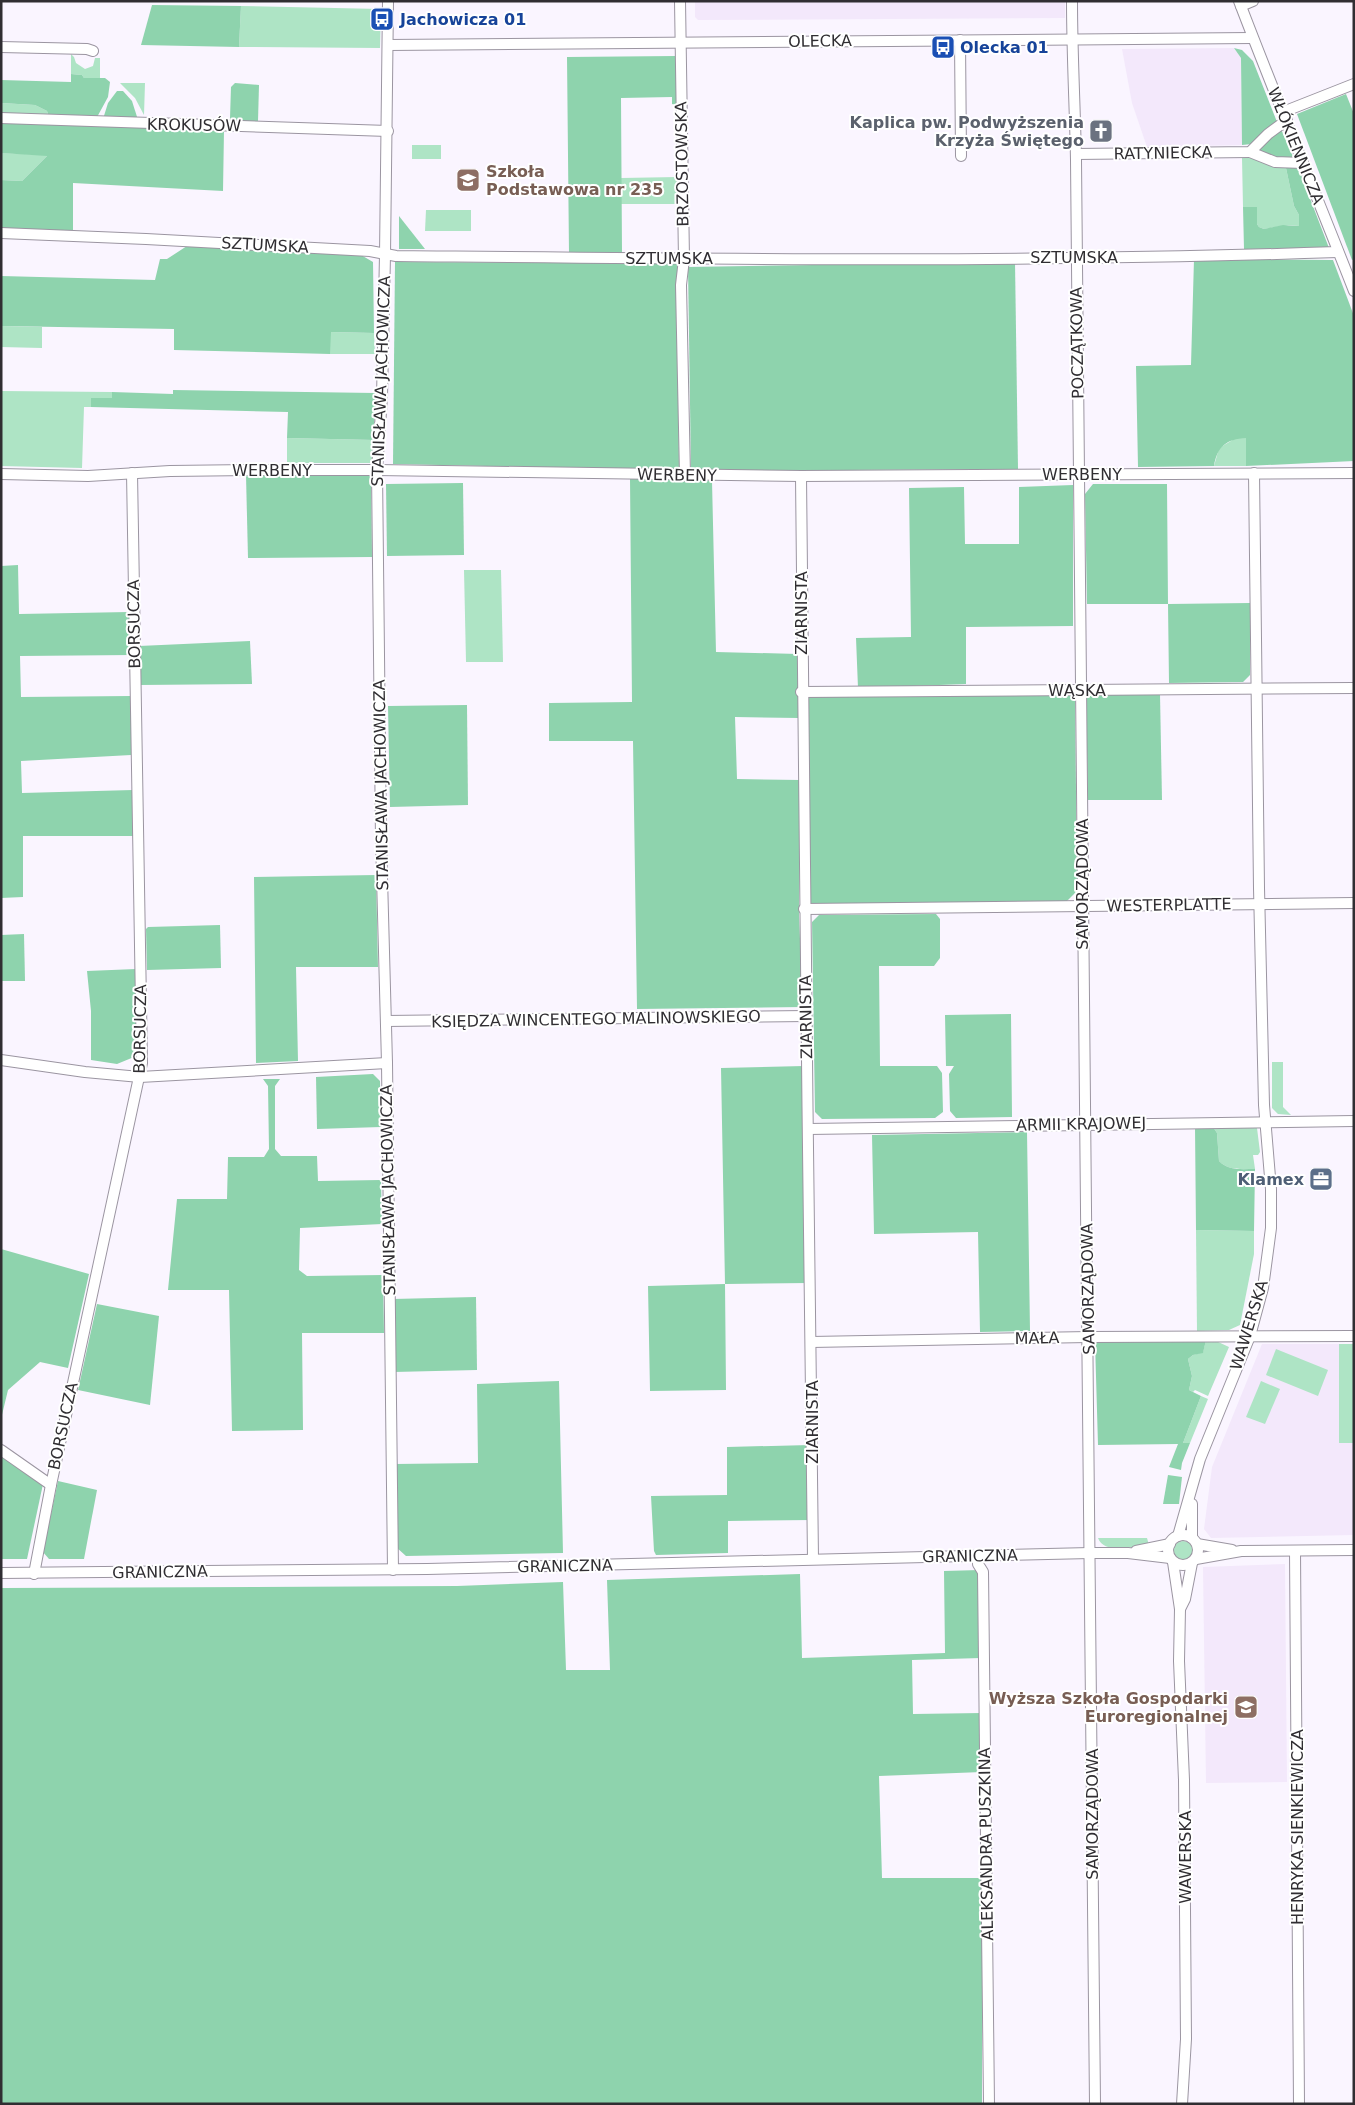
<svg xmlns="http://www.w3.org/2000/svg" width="1355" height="2105" font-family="'DejaVu Sans',sans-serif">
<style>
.built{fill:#f3e8fb}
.green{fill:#aee4c5}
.forest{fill:#8ed3ad}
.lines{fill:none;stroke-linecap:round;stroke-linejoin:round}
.minor-casing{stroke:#9b95a1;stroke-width:12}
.minor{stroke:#fff;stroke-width:10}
.labels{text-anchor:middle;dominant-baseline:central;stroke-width:4;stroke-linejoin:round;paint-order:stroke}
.transit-label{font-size:16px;font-weight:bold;fill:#164399;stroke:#fff;text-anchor:start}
.street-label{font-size:16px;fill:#302e32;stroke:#fff}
.worship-label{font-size:16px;font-weight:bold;fill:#5b616d;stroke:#fff;text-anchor:end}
.education-label{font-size:16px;font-weight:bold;fill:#785e54;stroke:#fff;text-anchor:start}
.service-label{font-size:16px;font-weight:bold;fill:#4e5e75;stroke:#fff;text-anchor:end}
</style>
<rect width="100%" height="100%" fill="#faf5ff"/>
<!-- built -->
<g class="built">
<path d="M 695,1 L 1065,1 L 1065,18 L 698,20 L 695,17 Z"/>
<path d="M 1234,48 L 1241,58 L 1242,145 L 1147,147 L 1132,103 L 1122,49 Z"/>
<path d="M 1262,1344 L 1354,1344 L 1354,1535 L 1211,1538 L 1204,1529 L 1212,1467 Z"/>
<path d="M 1285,1564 L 1287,1782 L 1206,1783 L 1203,1567 Z"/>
</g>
<!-- green -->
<g class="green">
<path d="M 241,6 L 381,9 L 380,48 L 239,47 Z"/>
<path d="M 71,54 L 74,57 L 76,63 L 85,69 L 93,66 L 95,58 L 100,58 L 100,78 L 84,78 L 82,75 L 71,74 Z"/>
<path d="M 120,83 L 145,83 L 144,115 L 135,98 Z"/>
<path d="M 1,103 L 35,105 L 47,111 L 49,117 L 1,115 Z"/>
<rect x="412" y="145" width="29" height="14"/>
<path d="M 1,153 L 48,155 L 22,181 L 1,180 Z"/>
<path d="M 1242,158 L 1255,158 L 1286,168 L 1294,206 L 1299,215 L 1299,226 L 1288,225 L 1264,229 L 1259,227 L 1257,224 L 1257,207 L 1243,207 Z"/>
<path d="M 678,177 L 679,204 L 621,204 L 621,178 Z"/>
<path d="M 426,210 L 471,210 L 471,231 L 425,231 Z"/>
<path d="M 1,326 L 42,327 L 42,348 L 1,347 Z"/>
<path d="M 330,332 L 374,333 L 375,354 L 330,354 Z"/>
<path d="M 1,391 L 112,392 L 113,398 L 91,398 L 91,407 L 84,407 L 82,468 L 1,466 Z"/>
<path d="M 287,438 L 374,440 L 373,463 L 287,463 Z"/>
<path d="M 1236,438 L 1246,438 L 1246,466 L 1214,466 L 1219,448 Z"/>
<path d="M 464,570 L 501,570 L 503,662 L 466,662 Z"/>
<path d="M 1272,1062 L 1283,1062 L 1283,1107 L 1291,1115 L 1278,1114 L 1272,1108 Z"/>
<path d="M 1253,1126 L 1257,1128 L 1260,1152 L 1258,1155 L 1253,1155 L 1255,1169 C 1241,1169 1229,1171 1219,1161 L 1217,1133 L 1213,1127 Z"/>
<path d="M 1196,1230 L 1254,1231 L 1254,1254 L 1240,1325 L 1229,1330 L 1197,1331 Z"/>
<path d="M 1206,1340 L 1216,1341 L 1229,1347 L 1208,1396 L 1195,1390 L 1193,1392 L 1189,1390 L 1192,1376 L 1188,1359 L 1193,1355 L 1203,1352 Z"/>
<rect x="1339" y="1344" width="15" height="99"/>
<path d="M 1276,1349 L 1328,1370 L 1318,1396 L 1266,1375 Z"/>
<path d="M 1261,1381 L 1280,1389 L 1265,1424 L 1246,1417 Z"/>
<path d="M 1201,1396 L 1208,1399 L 1190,1443 L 1183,1443 Z"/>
<path d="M 1098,1538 L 1147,1538 L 1149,1545 C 1135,1546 1104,1555 1098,1538 Z"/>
<circle cx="1183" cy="1551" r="10"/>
</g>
<!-- forest -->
<g class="forest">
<path d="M 152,5 L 241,6 L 239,47 L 141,45 Z"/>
<path d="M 1234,48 L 1242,50 L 1253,61 L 1277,122 L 1252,144 L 1242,145 L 1241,58 Z"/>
<path d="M 676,56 L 676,105 L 672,104 L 672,97 L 621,98 L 622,253 L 569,254 L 567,57 Z"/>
<path d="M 71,74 L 82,75 L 84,78 L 105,78 L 110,82 L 108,97 L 96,119 L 49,117 L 47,111 L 35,105 L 1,103 L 1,80 L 71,82 Z"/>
<path d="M 235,83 L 259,85 L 258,121 L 234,123 L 230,118 L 231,87 Z"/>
<path d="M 117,91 L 123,91 L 132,101 L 138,120 L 103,119 L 108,103 Z"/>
<path d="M 1346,94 L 1354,114 L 1354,259 L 1352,260 L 1297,114 Z"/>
<path d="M 1,123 L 224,130 L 223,191 L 73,183 L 73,231 L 1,229 L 1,180 L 22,181 L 47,156 L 1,153 Z"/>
<path d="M 1281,129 L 1295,161 L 1275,159 L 1257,152 L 1259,147 Z"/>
<path d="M 1298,167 L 1329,248 L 1244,249 L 1243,207 L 1257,207 L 1257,224 L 1259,227 L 1264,229 L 1283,225 L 1299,226 L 1299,215 L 1294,206 L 1286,168 Z"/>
<path d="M 399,216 L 425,249 L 399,249 Z"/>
<path d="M 187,246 L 361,255 L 373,262 L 374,333 L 331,332 L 330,354 L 174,350 L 174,329 L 1,326 L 1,276 L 155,280 L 160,259 L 167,259 Z"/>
<path d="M 1194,259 L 1333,260 L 1354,316 L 1354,461 L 1246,466 L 1246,438 C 1226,439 1217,447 1214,466 L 1138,467 L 1136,366 L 1191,365 Z"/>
<path d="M 395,262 L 677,263 L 679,470 L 393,464 Z"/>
<path d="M 1015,262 L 1018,469 L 691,471 L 688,267 Z"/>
<path d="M 173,390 L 375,393 L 374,440 L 287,438 L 288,412 L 91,407 L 91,398 L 112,398 L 112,392 L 173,394 Z"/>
<path d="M 371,473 L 372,557 L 248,558 L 246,475 Z"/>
<path d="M 630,478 L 712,481 L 716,652 L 798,654 L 799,718 L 735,717 L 737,779 L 800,780 L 799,916 L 803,1007 L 637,1009 L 633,741 L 549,741 L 549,703 L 632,702 Z"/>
<path d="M 463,483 L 464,555 L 387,556 L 386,484 Z"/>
<path d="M 1093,484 L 1167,484 L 1168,604 L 1250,603 L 1250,675 L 1243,682 L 1169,683 L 1168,604 L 1087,604 L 1085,494 Z"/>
<path d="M 1073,485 L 1073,626 L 966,627 L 966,684 L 858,688 L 856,638 L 911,637 L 909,488 L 964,487 L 965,544 L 1019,544 L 1019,487 Z"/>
<path d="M 18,565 L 19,614 L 129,612 L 132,655 L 20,656 L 21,697 L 131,696 L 131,755 L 21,761 L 22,793 L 133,790 L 134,836 L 23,836 L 23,897 L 1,898 L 1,566 Z"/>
<path d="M 250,641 L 252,684 L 139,685 L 139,646 Z"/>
<path d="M 1160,694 L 1162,800 L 1088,800 L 1086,695 Z"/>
<path d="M 1075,695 L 1077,891 L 1066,902 L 807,904 L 805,697 Z"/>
<path d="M 467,705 L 468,805 L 390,807 L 388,706 Z"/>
<path d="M 376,875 L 378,967 L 296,967 L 298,1061 L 256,1063 L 254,877 Z"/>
<path d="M 936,914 L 940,919 L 940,958 L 934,966 L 879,966 L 880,1066 L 937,1066 L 942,1073 L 943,1112 L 935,1118 L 822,1119 L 815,1112 L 812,922 L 819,915 Z"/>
<path d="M 220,925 L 221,968 L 147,970 L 146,929 L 148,927 Z"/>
<path d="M 24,934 L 25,981 L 1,981 L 1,935 Z"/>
<path d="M 136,969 L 138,1043 L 134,1057 L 117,1064 L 91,1060 L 91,1011 L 87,971 Z"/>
<path d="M 1011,1014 L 1012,1117 L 956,1118 L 950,1111 L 949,1074 L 954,1066 L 946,1066 L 945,1015 Z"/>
<path d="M 804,1066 L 808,1283 L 725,1284 L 726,1390 L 650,1391 L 648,1286 L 725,1284 L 721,1068 Z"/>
<path d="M 373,1074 L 380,1081 L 381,1127 L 317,1129 L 316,1077 Z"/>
<path d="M 263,1079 L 280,1079 L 275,1086 L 275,1149 L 281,1156 L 317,1156 L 318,1181 L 381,1180 L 382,1224 L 300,1228 L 299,1270 L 307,1276 L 383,1275 L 384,1333 L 302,1333 L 303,1430 L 232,1431 L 229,1290 L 168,1290 L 177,1199 L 227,1199 L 228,1157 L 264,1157 L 269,1149 L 268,1086 Z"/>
<path d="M 1195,1127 L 1213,1127 L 1217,1133 L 1219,1161 C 1229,1171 1241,1169 1255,1169 L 1254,1231 L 1196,1230 Z"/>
<path d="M 1027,1132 L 1030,1331 L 980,1332 L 978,1232 L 874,1234 L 872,1135 Z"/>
<path d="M 1,1249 L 89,1274 L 68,1368 L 40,1362 L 8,1390 L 1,1419 Z"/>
<path d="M 476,1297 L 477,1370 L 394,1372 L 393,1299 Z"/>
<path d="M 97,1304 L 159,1316 L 150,1405 L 78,1390 Z"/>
<path d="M 1206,1340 L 1203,1353 L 1193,1355 L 1188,1359 L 1192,1376 L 1189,1390 L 1201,1396 L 1183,1443 L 1190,1443 L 1182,1463 L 1181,1470 L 1169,1467 L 1178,1444 L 1098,1445 L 1095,1342 Z"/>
<path d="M 559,1381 L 563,1553 L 406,1556 L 396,1547 L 395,1464 L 478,1463 L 477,1384 Z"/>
<path d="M 810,1445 L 812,1520 L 728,1521 L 728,1553 L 656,1555 L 654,1551 L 651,1496 L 727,1495 L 727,1447 Z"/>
<path d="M 1,1455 L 43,1484 L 27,1559 L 1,1559 Z"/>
<path d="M 1168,1475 L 1182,1477 L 1179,1504 L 1163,1504 Z"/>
<path d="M 58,1481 L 97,1490 L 84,1559 L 49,1559 L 43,1552 Z"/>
<path d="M 980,1570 L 981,1658 L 912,1660 L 913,1714 L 982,1713 L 982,1772 L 879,1776 L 882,1878 L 982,1878 L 982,2104 L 1,2104 L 1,1588 L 457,1586 L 563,1582 L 566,1670 L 610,1670 L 607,1580 L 800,1574 L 802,1658 L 945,1653 L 944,1571 Z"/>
</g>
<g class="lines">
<!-- minor casing -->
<g class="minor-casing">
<g id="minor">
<path d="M 388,1 L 385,255 L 382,397 L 377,470 L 381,840 L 387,1063 L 393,1570"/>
<path d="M 680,1 L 684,259 L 681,285 L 685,476"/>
<path d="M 1072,1 C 1072,54 1075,107 1076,160 C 1080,808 1090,1456 1095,2104"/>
<path d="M 1239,1 C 1276,98 1316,194 1354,291"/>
<path d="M 1241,6 L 1253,1"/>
<path d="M 960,40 L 961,156"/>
<path d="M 388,45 L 1252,38"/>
<path d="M 1,47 L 87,49 L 93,51"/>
<path d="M 1283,112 L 1354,84"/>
<path d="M 1,118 L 388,131"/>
<path d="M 1250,152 L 1275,162 L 1303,163"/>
<path d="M 1076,154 L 1250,152 L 1268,134 L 1287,120"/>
<path d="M 1,233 L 146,239 L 370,251 L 396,256 C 710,259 1024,263 1338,252"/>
<path d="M 1,474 L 88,476 L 170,471 L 250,470 L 377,470 L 801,476 L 1354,473"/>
<path d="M 801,476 C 802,837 810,1198 813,1559"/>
<path d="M 801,692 L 1354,688"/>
<path d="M 804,909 L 1354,903"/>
<path d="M 386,1021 L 806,1016"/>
<path d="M 1,1060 L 85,1072 L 140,1077 L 387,1063"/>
<path d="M 808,1129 L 1354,1121"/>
<path d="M 811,1342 L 1089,1337 L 1354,1336"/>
<path d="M 1,1450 L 51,1485"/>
<path d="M 1192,1504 L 1192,1538"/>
<circle cx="1183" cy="1550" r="15"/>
<path d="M 1178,1536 L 1200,1459 L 1250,1336 L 1263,1288 L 1271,1228 L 1271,1189 L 1264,1105 L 1259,888 L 1254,473"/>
<path d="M 1197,1544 L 1232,1550"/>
<path d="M 1136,1551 L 1170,1544"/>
<path d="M 1295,1551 L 1299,2104"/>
<path d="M 978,1556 L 978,1564 L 983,1572 L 989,2104"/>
<path d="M 1196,1559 L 1241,1551 L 1354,1550"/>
<path d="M 1173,1562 L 1180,1609 L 1179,1661 L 1184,1780 L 1186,2039 L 1182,2104"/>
<path d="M 1,1573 L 427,1569 L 1090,1553 L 1128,1553 L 1170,1558"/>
<path d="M 34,1574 L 51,1485 L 142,1063 L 132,473"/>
<path d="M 1180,1609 L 1185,1599 L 1192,1563"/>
</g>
</g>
<!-- minor -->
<use href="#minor" class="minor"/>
</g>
<!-- icons -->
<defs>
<g id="bus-square" transform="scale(1.25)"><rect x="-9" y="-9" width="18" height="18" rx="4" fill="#1a4fb4" stroke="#fff"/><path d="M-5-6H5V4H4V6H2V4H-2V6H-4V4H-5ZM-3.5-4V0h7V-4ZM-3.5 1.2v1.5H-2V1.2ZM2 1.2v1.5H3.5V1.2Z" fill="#fff"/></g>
<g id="church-square" transform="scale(1.25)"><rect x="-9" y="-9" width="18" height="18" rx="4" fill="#6b7280" stroke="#fff"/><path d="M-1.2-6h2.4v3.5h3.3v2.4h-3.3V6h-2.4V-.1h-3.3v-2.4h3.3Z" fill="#fff"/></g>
<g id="school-square" transform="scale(1.25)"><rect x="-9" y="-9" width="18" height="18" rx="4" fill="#8d6e63" stroke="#fff"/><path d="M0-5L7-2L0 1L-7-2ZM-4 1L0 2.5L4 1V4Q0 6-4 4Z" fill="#fff"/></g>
<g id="office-square" transform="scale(1.25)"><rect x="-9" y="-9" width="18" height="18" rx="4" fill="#5c6f8a" stroke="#fff"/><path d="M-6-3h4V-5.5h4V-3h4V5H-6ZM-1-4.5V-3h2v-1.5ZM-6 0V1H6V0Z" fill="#fff"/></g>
<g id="university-square" transform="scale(1.25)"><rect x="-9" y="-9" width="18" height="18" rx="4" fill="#8d6e63" stroke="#fff"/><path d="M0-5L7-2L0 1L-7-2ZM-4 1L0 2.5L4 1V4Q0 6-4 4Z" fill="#fff"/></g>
</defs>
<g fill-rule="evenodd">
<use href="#bus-square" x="382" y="19"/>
<use href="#bus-square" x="943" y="47"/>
<use href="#church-square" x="1101" y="131"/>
<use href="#school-square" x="468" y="180"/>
<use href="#office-square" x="1321" y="1179"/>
<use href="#university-square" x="1246" y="1707"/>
</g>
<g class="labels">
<!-- transit labels -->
<g class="transit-label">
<text x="400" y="19">Jachowicza 01</text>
<text x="960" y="47">Olecka 01</text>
</g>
<!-- street labels -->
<g class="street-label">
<text transform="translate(820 41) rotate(-1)">OLECKA</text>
<text transform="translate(194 125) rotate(1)">KROKUSÓW</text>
<text transform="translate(1296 146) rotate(68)">WŁÓKIENNICZA</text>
<text transform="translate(1163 153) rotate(-1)">RATYNIECKA</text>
<text transform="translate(682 164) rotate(-91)">BRZOSTOWSKA</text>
<text transform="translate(265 245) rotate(3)">SZTUMSKA</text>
<text x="1074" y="257">SZTUMSKA</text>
<text x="669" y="258">SZTUMSKA</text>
<text transform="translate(1077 343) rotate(-91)">POCZĄTKOWA</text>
<text transform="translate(381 381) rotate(-88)">STANISŁAWA JACHOWICZA</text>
<text x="272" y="470">WERBENY</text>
<text x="1082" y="474">WERBENY</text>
<text transform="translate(677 475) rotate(1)">WERBENY</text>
<text transform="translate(801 613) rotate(-90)">ZIARNISTA</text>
<text transform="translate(134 624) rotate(-91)">BORSUCZA</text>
<text x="1077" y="690">WĄSKA</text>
<text transform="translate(381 785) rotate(-91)">STANISŁAWA JACHOWICZA</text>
<text transform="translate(1082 884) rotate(-90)">SAMORZĄDOWA</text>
<text transform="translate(1169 905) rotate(-1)">WESTERPLATTE</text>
<text transform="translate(806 1017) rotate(-91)">ZIARNISTA</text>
<text transform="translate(596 1019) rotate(-1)">KSIĘDZA WINCENTEGO MALINOWSKIEGO</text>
<text transform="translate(140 1029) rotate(-89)">BORSUCZA</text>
<text transform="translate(1081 1124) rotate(-1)">ARMII KRAJOWEJ</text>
<text transform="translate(388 1190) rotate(-91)">STANISŁAWA JACHOWICZA</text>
<text transform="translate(1088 1289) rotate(-91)">SAMORZĄDOWA</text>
<text transform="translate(1249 1325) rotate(-73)">WAWERSKA</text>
<text transform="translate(1037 1338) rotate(-1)">MAŁA</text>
<text transform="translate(812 1422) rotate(-90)">ZIARNISTA</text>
<text transform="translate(63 1426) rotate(-78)">BORSUCZA</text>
<text transform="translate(970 1556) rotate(-1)">GRANICZNA</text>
<text transform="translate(565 1566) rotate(-1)">GRANICZNA</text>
<text transform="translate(160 1572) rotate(-1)">GRANICZNA</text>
<text transform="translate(1092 1814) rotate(-90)">SAMORZĄDOWA</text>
<text transform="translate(1297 1827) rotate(-90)">HENRYKA SIENKIEWICZA</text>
<text transform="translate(986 1844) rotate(-91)">ALEKSANDRA PUSZKINA</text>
<text transform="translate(1185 1857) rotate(-90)">WAWERSKA</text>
</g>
<!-- worship labels -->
<g class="worship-label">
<text x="1084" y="122">Kaplica pw. Podwyższenia<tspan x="1084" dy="18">Krzyża Świętego</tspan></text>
</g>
<!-- education labels -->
<g class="education-label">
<text x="486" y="171">Szkoła<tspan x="486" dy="18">Podstawowa nr 235</tspan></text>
<text x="1228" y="1698" text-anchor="end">Wyższa Szkoła Gospodarki<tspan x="1228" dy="18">Euroregionalnej</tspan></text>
</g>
<!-- service labels -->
<g class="service-label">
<text x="1304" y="1179">Klamex</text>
</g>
</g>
<!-- border -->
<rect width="1355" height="2105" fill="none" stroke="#302e32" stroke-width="5"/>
</svg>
